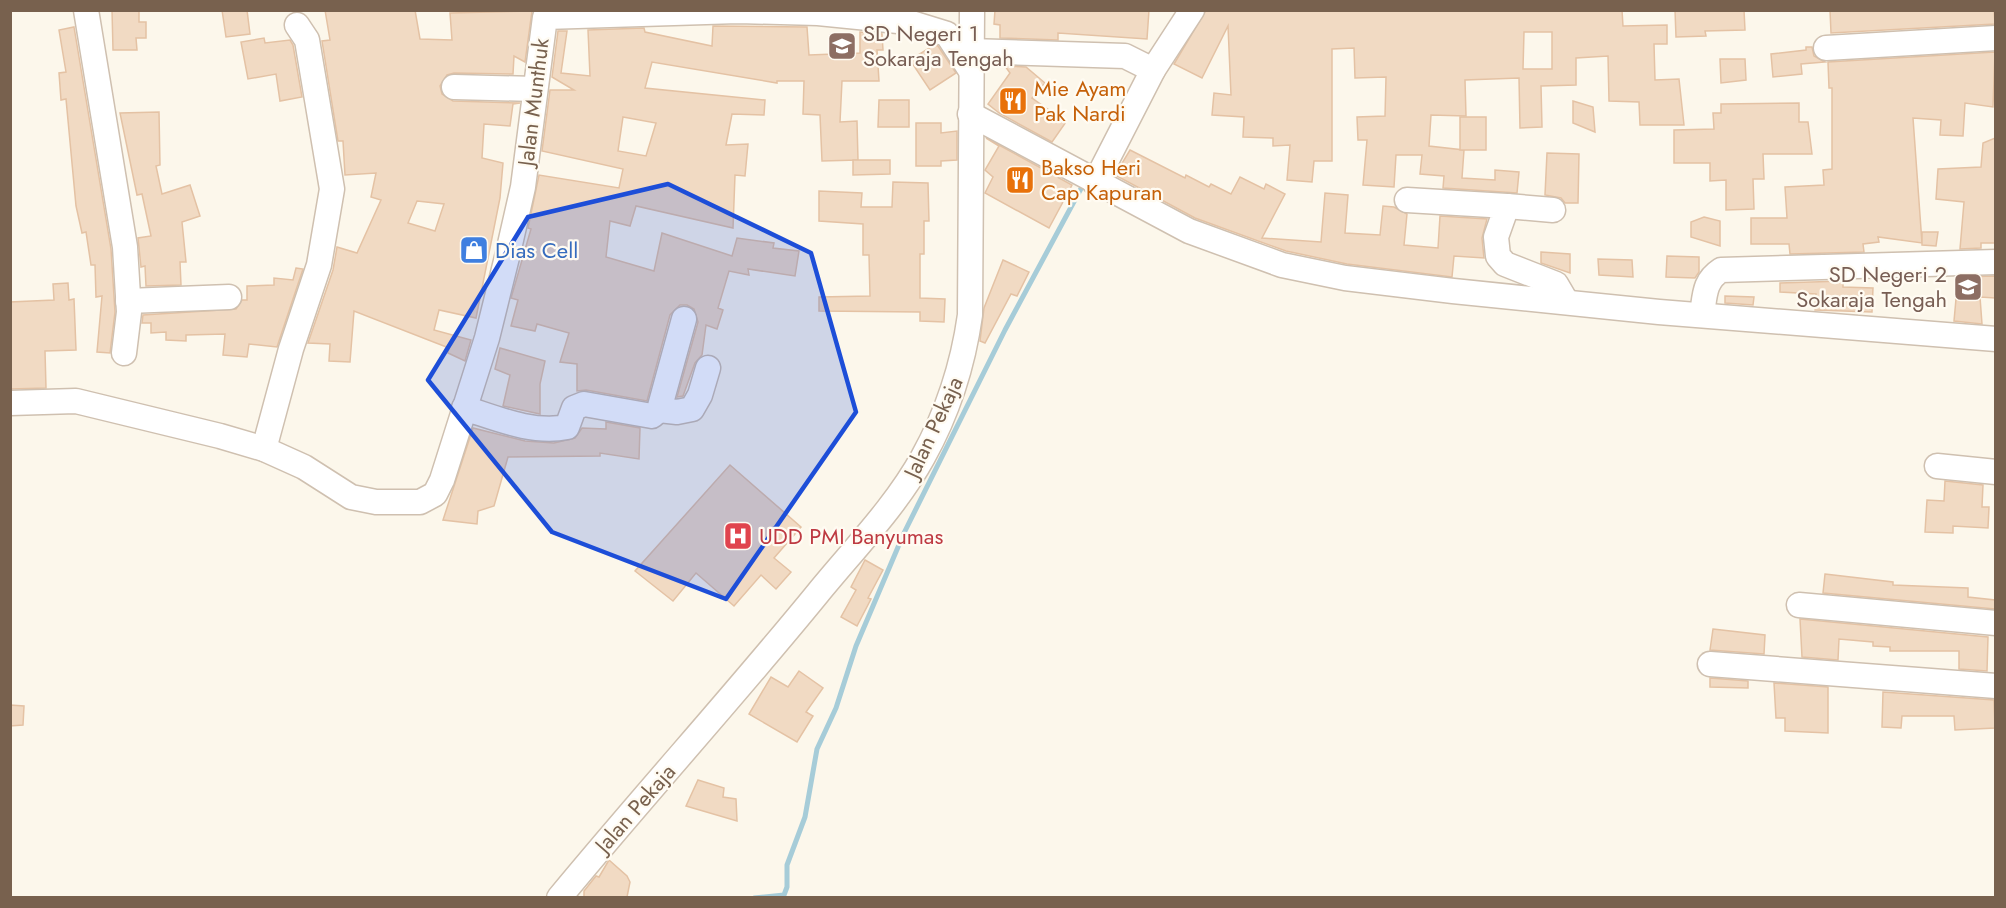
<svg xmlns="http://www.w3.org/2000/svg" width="2006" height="908" font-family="Jost,sans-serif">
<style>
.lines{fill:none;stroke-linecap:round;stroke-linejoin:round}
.stream{stroke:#a6ccd8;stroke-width:5}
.building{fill:#f1dac3;stroke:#e4c2a4;stroke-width:1.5;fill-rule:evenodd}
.minor-casing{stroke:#cfc0b0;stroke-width:27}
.minor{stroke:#fff;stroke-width:24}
.marked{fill:#1d4ed8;fill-opacity:0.2;stroke:#1d4ed8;stroke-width:4.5;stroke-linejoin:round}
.labels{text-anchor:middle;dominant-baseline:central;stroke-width:4.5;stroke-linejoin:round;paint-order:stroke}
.education-label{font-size:22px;fill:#785e54;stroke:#fffbf2;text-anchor:start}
.food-label{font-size:22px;fill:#c56008;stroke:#fffbf2;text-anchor:start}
.street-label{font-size:22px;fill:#78614e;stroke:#fffbf2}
.shop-label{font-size:22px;fill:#366cbe;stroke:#fffbf2;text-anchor:start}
.health-label{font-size:22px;fill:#be3a42;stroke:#fffbf2;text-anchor:start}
</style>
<rect width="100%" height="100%" fill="#fcf7eb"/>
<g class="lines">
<!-- stream -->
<path class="stream" d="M 754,898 L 784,895 L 787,887 L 787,865 L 805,817 L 817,749 L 836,708 L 856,646 L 904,533 L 1005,330 L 1084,183"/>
</g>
<!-- building -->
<g class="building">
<path d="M 112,10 L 139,10 L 139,22 L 146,22 L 146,38 L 136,38 L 137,50 L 113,50 Z"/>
<path d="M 222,10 L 247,10 L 250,34 L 226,37 Z"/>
<path d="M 325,10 L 415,10 L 420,39 L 452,40 L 450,13 L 532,11 L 525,62 L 514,56 L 513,74 L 454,73 L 447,75 L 440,86 L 442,94 L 453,101 L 520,103 L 513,104 L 510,126 L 484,124 L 482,158 L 503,163 L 500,198 L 476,318 L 439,310 L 434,330 L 471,340 L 465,361 L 448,353 L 449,348 L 354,311 L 350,362 L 329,361 L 330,344 L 308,343 L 333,270 L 337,247 L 357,253 L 381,200 L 371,197 L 376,173 L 345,175 L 343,141 L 338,141 L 322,41 L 330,40 ZM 417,201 L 444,204 L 435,231 L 408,223 Z"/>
<path d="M 995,10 L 1149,10 L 1147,39 L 1058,33 L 1058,40 L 1000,38 L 1000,25 L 994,24 Z"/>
<path d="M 1206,10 L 1622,10 L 1623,26 L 1667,25 L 1667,44 L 1654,44 L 1655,80 L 1679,79 L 1684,125 L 1640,125 L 1639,102 L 1609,101 L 1608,56 L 1576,58 L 1576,85 L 1541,86 L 1542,127 L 1520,128 L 1519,78 L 1465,80 L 1466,116 L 1431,115 L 1429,146 L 1464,150 L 1462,178 L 1495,180 L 1495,170 L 1519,172 L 1517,193 L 1443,188 L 1444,176 L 1420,174 L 1422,155 L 1396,155 L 1394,187 L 1363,185 L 1367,140 L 1358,140 L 1357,117 L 1385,116 L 1386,77 L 1355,78 L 1354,48 L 1332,49 L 1332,161 L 1314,161 L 1312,182 L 1287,180 L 1290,145 L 1273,146 L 1273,138 L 1243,137 L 1244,117 L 1212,115 L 1214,93 L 1231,95 L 1228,26 L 1202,78 L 1174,64 ZM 1524,32 L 1552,32 L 1552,69 L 1523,69 Z"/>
<path d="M 1675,10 L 1744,10 L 1745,30 L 1705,31 L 1706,36 L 1676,37 Z"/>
<path d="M 1830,10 L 1994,10 L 1995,24 L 1831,33 Z"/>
<path d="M 713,26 L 807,27 L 809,55 L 860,53 L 860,32 L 882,34 L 883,50 L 877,50 L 879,81 L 842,81 L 840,122 L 857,121 L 858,160 L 822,161 L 820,115 L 803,114 L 804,81 L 777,81 L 777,83 L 652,62 L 645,88 L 765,100 L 764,115 L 732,114 L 726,145 L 748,144 L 745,176 L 735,175 L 733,228 L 636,206 L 630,226 L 610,221 L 606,257 L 654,271 L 662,233 L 732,256 L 737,238 L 774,243 L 773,248 L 799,251 L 795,276 L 748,269 L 749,275 L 729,271 L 718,308 L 723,310 L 717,329 L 706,325 L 702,355 L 695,363 L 683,396 L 677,397 L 698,322 L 694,309 L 687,305 L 680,305 L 670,315 L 647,401 L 586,390 L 577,391 L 577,364 L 560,362 L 569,333 L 537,324 L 535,331 L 511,326 L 518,300 L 511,298 L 531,229 L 528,228 L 539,175 L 619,188 L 623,169 L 542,151 L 550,90 L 574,90 L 552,77 L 558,31 L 567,31 L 561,73 L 590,76 L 588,30 L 644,28 L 645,32 L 712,46 ZM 623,117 L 656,123 L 646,156 L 618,151 Z"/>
<path d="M 74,27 L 111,249 L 115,312 L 110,353 L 97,352 L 102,296 L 96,297 L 95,265 L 91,265 L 86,232 L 82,233 L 76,206 L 66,99 L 61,100 L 59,73 L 66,72 L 59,30 Z"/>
<path d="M 264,38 L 265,43 L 290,40 L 293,45 L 302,97 L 280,101 L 276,74 L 248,79 L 241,42 Z"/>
<path d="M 934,45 L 938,46 L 956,73 L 930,90 L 910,60 Z"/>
<path d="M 1806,47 L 1812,47 L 1814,56 L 1825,62 L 1801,64 L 1802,74 L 1773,77 L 1771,54 L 1806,50 Z"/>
<path d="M 1995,52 L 1993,107 L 1965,103 L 1963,136 L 1940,135 L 1941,120 L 1913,118 L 1922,243 L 1878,237 L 1879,242 L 1863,244 L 1864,252 L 1790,254 L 1789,244 L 1751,244 L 1751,218 L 1787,218 L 1785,187 L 1824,185 L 1823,170 L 1832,169 L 1832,88 L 1829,88 L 1828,62 Z"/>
<path d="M 1720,59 L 1745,59 L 1746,80 L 1721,83 Z"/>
<path d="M 1005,66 L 1026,67 L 1045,83 L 1032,98 L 1066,122 L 1052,142 L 999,113 L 988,104 L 1010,73 Z"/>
<path d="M 879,100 L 909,100 L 909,127 L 878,127 Z"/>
<path d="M 1573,101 L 1593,107 L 1595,132 L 1573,123 Z"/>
<path d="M 1799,103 L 1799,122 L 1808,122 L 1812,154 L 1763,154 L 1764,179 L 1753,179 L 1754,209 L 1726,210 L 1726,180 L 1710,181 L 1710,163 L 1674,163 L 1674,130 L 1714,129 L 1713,113 L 1721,113 L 1721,104 Z"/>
<path d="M 159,112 L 160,165 L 156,166 L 162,194 L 190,185 L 200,216 L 182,222 L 186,262 L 180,262 L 181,285 L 146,286 L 145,266 L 141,267 L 138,238 L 151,236 L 142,194 L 137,195 L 120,113 Z"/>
<rect x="1460" y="117" width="26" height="33"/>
<path d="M 916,123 L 941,123 L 941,133 L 957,131 L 957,160 L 941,161 L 941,166 L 916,166 Z"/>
<path d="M 986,138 L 1072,185 L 1049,228 L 985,193 L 993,177 L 985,170 L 999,146 Z"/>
<path d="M 1995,138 L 1995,243 L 1981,243 L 1981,248 L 1960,249 L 1964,202 L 1936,199 L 1938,169 L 1981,167 L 1983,143 Z"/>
<path d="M 1130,150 L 1185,178 L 1186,175 L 1209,187 L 1211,184 L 1231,194 L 1240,177 L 1264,189 L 1266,184 L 1285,194 L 1262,238 L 1321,242 L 1325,193 L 1348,195 L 1345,233 L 1380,235 L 1383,206 L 1394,207 L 1407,214 L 1404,245 L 1438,248 L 1440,216 L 1487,219 L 1482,238 L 1484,258 L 1454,256 L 1452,277 L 1347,264 L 1286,251 L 1195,218 L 1115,175 Z"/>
<path d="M 1547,153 L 1579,154 L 1578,203 L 1565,203 L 1561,198 L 1545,195 Z"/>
<path d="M 853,160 L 890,160 L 890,174 L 853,175 Z"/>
<path d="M 893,182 L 928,183 L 929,221 L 924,221 L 924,254 L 920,254 L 920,298 L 945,299 L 944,322 L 920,321 L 920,312 L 819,311 L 819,297 L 870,296 L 869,255 L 863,255 L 863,224 L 819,221 L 819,191 L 862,193 L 861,207 L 892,207 Z"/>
<path d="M 1704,217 L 1720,221 L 1720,246 L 1691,237 L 1691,222 Z"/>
<path d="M 1922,232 L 1938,232 L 1936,246 L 1922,245 Z"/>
<path d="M 1541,252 L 1570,254 L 1570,273 L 1541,263 Z"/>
<path d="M 1667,256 L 1699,257 L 1699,272 L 1695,278 L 1666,277 Z"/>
<path d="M 1598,259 L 1632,260 L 1633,277 L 1599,275 Z"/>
<path d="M 1003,260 L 1029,272 L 1017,296 L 1011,294 L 985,343 L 980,341 L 984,308 Z"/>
<path d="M 296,268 L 303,269 L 277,347 L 249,344 L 247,357 L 223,355 L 225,334 L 186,335 L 186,341 L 166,340 L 166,332 L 151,333 L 151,323 L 142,323 L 143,315 L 236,309 L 242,300 L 247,300 L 247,286 L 274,285 L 274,278 L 293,280 Z"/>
<path d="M 1995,276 L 1995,298 L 1980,297 L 1982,324 L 1954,321 L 1958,277 Z"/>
<path d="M 1843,281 L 1843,287 L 1873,288 L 1872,312 L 1815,310 L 1816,294 L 1780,292 L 1780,283 Z"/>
<path d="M 68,283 L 69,300 L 74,299 L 76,350 L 45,351 L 46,388 L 10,389 L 10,302 L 54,300 L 53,284 Z"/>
<path d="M 1725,296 L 1754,297 L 1753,305 L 1725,303 Z"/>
<path d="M 500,348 L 545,361 L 540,384 L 540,414 L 503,406 L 510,375 L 495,369 Z"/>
<path d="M 606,422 L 640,428 L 639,459 L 600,453 L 600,456 L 508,457 L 494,506 L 478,511 L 477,524 L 443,520 L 473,428 L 525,441 L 554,443 L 575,438 L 582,428 L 606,429 Z"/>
<path d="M 730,465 L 801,527 L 774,558 L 791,572 L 776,589 L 761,575 L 734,606 L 696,573 L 673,601 L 635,571 Z"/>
<path d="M 1945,481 L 1983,485 L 1982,507 L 1989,507 L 1988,528 L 1953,526 L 1953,533 L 1925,532 L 1927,500 L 1944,501 Z"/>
<path d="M 865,560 L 883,570 L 868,598 L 871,599 L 857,626 L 841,617 L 856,590 L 851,587 Z"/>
<path d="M 1825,574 L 1893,582 L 1893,585 L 1968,588 L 1968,597 L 1995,600 L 1995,609 L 1823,593 Z"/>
<path d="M 1800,619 L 1988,637 L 1987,671 L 1959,669 L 1959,651 L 1890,651 L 1890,647 L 1873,646 L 1873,642 L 1839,639 L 1838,660 L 1802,657 Z"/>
<path d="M 1713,629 L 1765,635 L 1764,654 L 1710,650 Z"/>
<path d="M 799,671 L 823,688 L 806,712 L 813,716 L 797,742 L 749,714 L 771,677 L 788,687 Z"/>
<path d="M 1710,678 L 1748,681 L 1748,688 L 1710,687 Z"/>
<path d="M 1774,683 L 1828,687 L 1828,733 L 1785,731 L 1785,718 L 1776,718 Z"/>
<path d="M 1883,692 L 1994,700 L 1995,728 L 1955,730 L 1954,716 L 1902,716 L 1901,728 L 1882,727 Z"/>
<path d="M 10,705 L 24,706 L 23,725 L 10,726 Z"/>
<path d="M 698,780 L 724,788 L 723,797 L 736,799 L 737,821 L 686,806 Z"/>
<path d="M 609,860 L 627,876 L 630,882 L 627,897 L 584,897 L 584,891 L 596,876 L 599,877 Z"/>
</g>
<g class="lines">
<!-- minor casing -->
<g class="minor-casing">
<g id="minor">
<path d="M 86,10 L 125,247 L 129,312 L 124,353"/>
<path d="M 1826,48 L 1996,38"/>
<path d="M 970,51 L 1125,56 L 1153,70 L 1095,183"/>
<path d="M 1153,70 L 1192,10"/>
<path d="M 454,87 L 535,89"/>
<path d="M 970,114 L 1189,231 L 1282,265 L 1345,278 L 1453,291 L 1659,312 L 1996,339"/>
<path d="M 1407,200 L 1507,206 L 1496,237 L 1498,256 L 1505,264 L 1556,284 L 1566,301"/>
<path d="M 1507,206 L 1553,210"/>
<path d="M 128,301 L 229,297"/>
<path d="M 1702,314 C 1705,295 1704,281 1721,270 L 1996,262"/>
<path d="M 10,403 L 76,401 L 220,436 L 264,449 L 304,467 L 351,497 L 376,502 L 420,502 L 435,494 L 442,480 L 487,338 L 508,253 L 523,187 L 545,17 L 738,11 L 818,13 L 908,22 L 947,34 L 969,68"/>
<path d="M 464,408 C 496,418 532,434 567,427 L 574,408 L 584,404 L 652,416 L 659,410 L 684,319"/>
<path d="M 659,410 L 677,412 L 692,409 L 700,395 L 708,368"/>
<path d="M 264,449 L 291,349 L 319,265 L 332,189 L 307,40 L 297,25"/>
<path d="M 1937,466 L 1996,472"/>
<path d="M 1799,605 L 1996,623"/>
<path d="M 1710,664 L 1996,686"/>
<path d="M 559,898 C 644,795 734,696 818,593 C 854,549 896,506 923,457 C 948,412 963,365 970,315 L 972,10"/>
</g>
</g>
<!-- minor -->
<use href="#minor" class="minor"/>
</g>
<!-- marked area -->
<path class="marked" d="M 668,184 L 811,253 L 856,412 L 726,599 L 552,532 L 428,380 L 528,217 Z"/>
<!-- icons -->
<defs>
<g id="school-square" transform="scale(1.5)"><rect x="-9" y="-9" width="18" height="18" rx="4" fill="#8d6e63" stroke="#fffbf2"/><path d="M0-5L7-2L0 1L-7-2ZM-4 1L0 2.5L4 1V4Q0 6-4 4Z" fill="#fff"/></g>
<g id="restaurant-square" transform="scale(1.5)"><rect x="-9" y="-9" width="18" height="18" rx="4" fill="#e8710a" stroke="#fffbf2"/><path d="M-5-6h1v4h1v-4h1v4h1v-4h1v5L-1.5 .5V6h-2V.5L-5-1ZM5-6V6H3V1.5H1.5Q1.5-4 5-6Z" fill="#fff"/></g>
<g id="shop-square" transform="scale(1.5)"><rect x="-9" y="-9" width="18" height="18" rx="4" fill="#3f7fe0" stroke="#fffbf2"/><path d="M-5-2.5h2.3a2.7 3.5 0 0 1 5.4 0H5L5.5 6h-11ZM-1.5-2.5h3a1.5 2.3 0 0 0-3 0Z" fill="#fff"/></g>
<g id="hospital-square" transform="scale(1.5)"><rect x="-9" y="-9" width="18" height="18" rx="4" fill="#e0444e" stroke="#fffbf2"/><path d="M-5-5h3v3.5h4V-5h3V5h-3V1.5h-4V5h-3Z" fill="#fff"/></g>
</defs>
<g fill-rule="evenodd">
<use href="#school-square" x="842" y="46"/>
<use href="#restaurant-square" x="1013" y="101"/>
<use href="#restaurant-square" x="1020" y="180"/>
<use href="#shop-square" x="474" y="250"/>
<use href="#school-square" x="1968" y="287"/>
<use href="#hospital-square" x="738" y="536"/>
</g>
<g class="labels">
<!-- education labels -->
<g class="education-label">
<text x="863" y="33">SD Negeri 1<tspan x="863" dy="25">Sokaraja Tengah</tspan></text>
<text x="1947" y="274" text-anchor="end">SD Negeri 2<tspan x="1947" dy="25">Sokaraja Tengah</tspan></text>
</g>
<!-- food labels -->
<g class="food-label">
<text x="1034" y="88">Mie Ayam<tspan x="1034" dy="25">Pak Nardi</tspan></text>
<text x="1041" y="167">Bakso Heri<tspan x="1041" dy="25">Cap Kapuran</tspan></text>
</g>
<!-- street labels -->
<g class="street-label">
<text transform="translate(533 102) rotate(-83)">Jalan Munthuk</text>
<text transform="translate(933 427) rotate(-65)">Jalan Pekaja</text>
<text transform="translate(635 808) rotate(-49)">Jalan Pekaja</text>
</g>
<!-- shop labels -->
<g class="shop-label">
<text x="495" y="250">Dias Cell</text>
</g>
<!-- health labels -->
<g class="health-label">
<text x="759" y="536">UDD PMI Banyumas</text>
</g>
</g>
<!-- border -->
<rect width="2006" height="908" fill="none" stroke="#78614e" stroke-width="24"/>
</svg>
